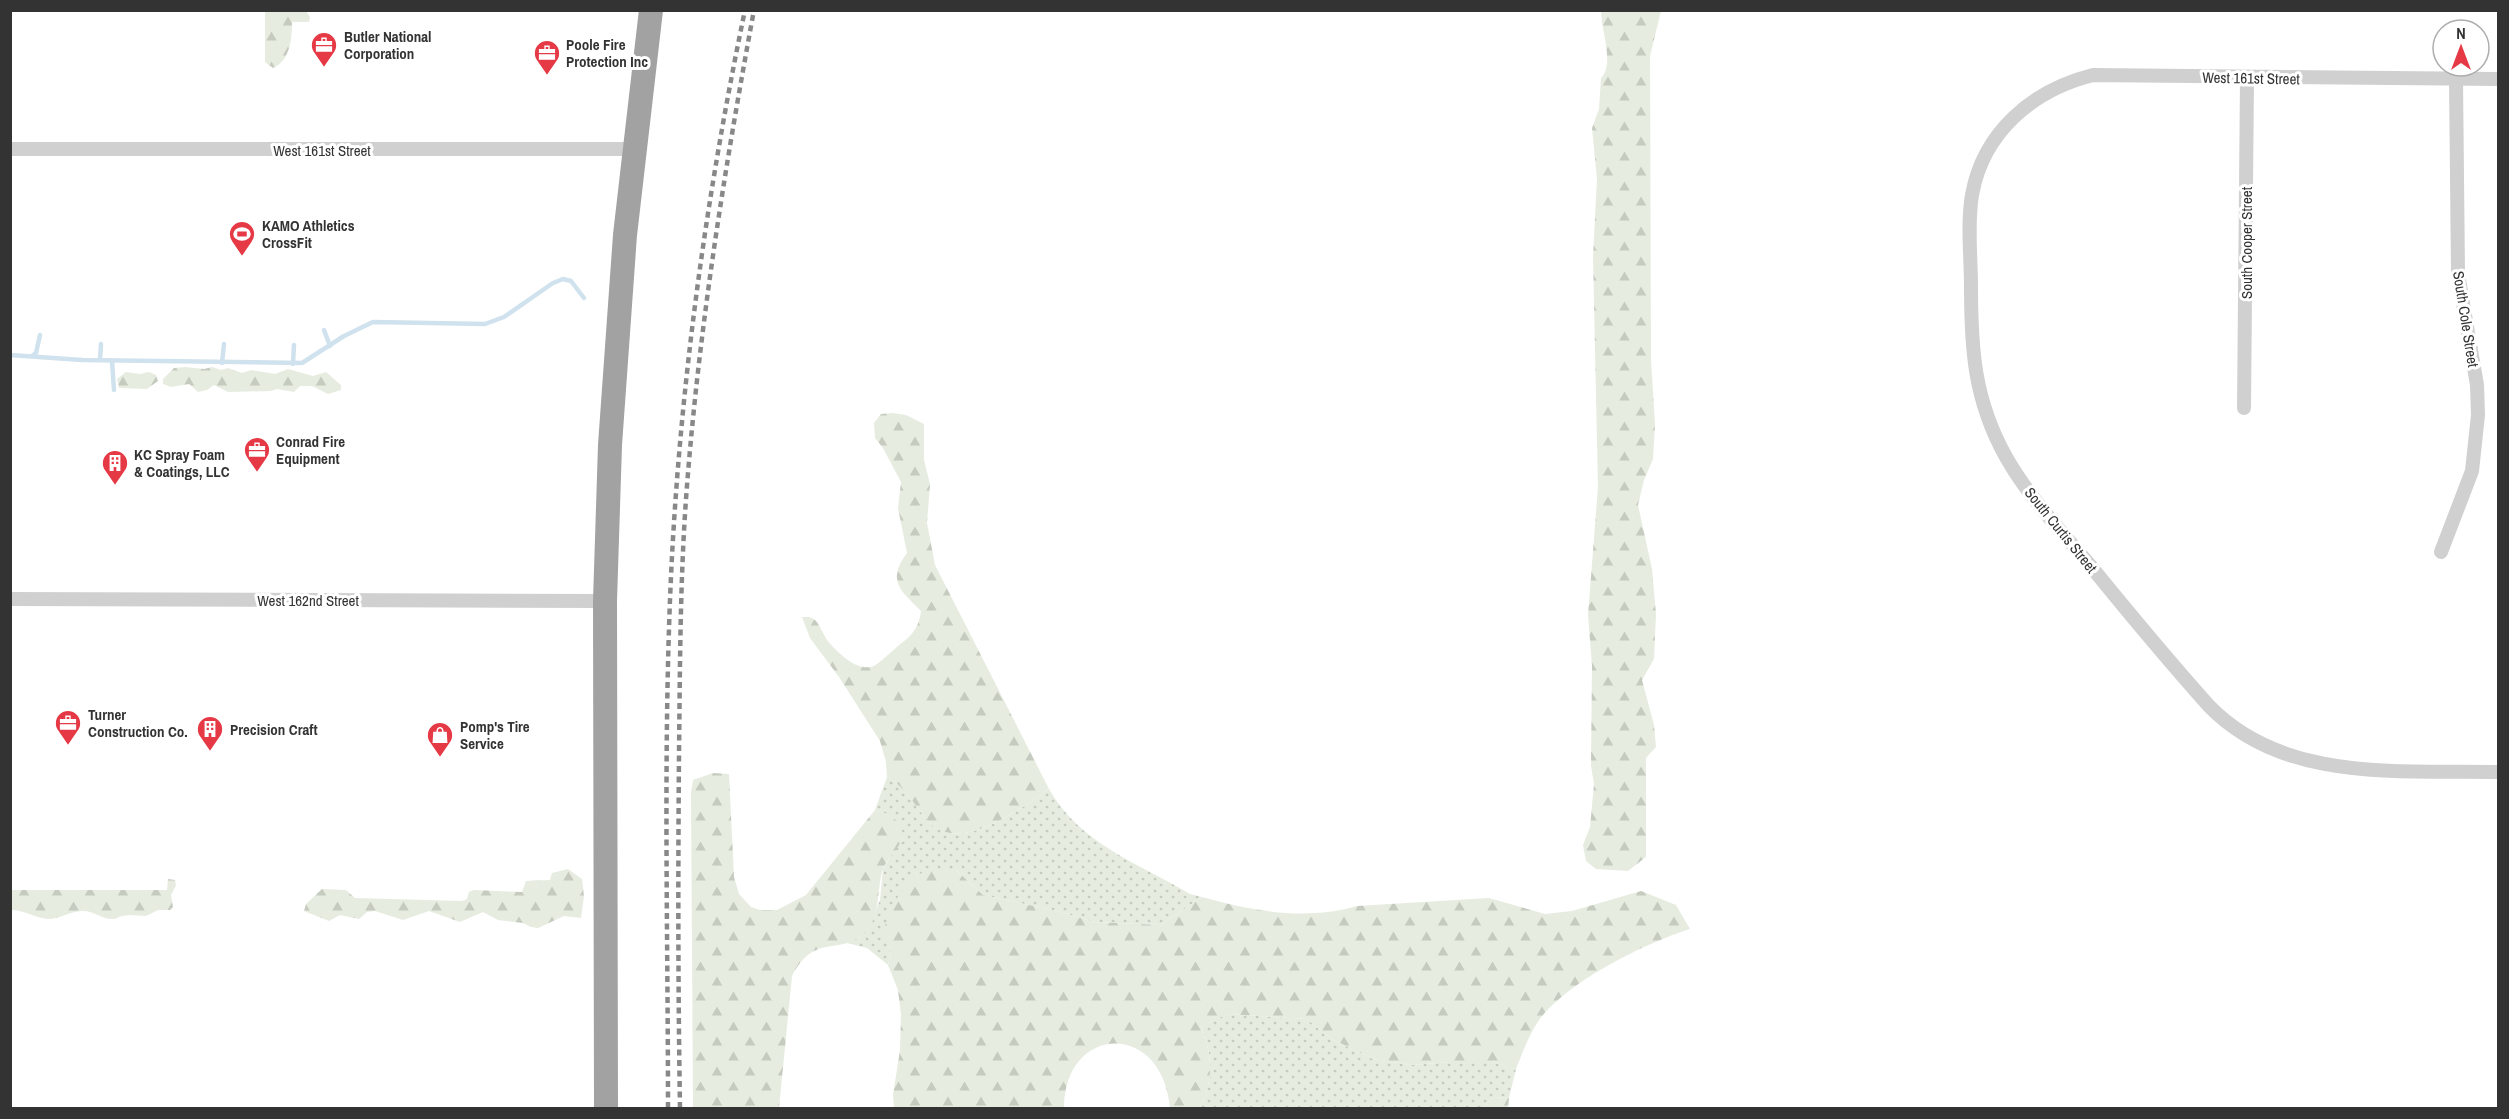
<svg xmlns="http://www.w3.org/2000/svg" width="2509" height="1119" font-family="'Archivo Narrow',sans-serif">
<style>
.grass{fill:url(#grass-dots)}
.forest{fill:url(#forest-firs)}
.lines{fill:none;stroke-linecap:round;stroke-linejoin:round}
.stream{stroke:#cfe2ee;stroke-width:4.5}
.minor{stroke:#d0d0d0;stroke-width:14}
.trunk{stroke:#a2a2a2;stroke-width:24}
.rail{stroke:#888;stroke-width:4.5;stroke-dasharray:6 4.5;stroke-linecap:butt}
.labels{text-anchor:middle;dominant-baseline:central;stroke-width:6;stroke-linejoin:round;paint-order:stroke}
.poi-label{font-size:15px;font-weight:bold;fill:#333;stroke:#fff;text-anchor:start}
.street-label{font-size:15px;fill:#333;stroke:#fff}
</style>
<defs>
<pattern id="grass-dots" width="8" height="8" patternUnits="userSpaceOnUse" patternTransform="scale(1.5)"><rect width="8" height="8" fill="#e6ecdf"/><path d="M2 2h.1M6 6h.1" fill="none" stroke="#c6cbc0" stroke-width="1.8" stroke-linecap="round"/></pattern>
<pattern id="forest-firs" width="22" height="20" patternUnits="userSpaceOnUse" patternTransform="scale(1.5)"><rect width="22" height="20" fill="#e6ecdf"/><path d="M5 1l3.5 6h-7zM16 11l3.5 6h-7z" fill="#c6cbc0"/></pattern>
</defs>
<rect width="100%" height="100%" fill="#fff"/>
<!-- grass -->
<g class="grass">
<path d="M 887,777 C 904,785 915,806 928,821 C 959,856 1021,808 1049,789 C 1080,844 1138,863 1190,894 L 1202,897 L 1161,925 L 1094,922 L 1057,911 L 983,895 L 956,870 L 884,931 L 891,953 L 888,965 L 867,948 L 847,943 L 860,937 L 868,929 L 880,900 L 883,869 L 902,838 L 887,814 L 875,810 Z"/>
<path d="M 1227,1014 L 1307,1019 L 1330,1038 L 1373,1059 L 1412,1065 L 1451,1062 L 1491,1062 L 1516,1069 L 1509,1098 L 1493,1097 L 1483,1108 L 1199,1108 C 1215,1080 1212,1055 1201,1026 Z"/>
</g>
<!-- forest -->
<g class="forest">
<path d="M 265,11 L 306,11 L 310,17 L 309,22 L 292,22 C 292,39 290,61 273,68 L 265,62 Z"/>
<path d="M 1601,11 L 1661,11 L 1650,56 L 1651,360 L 1655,424 L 1653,459 L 1644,480 L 1638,505 L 1652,569 L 1656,614 L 1654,659 L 1642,680 L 1654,725 L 1656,747 L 1646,758 L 1646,857 L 1628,871 L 1596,869 L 1586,861 L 1583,845 L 1590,827 L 1594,784 L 1591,766 L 1592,666 L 1588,615 L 1598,487 L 1593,257 L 1597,179 L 1592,128 L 1599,109 L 1601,78 C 1615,65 1601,30 1601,11 Z"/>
<path d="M 185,367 L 204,369 L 212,367 L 221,370 L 228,368 L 242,373 L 251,370 L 275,374 L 288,369 L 313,376 L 326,372 L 341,385 L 341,390 L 328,394 L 312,386 L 300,386 L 294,392 L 277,389 L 271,391 L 228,392 L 214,385 L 207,390 L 198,392 L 189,384 L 171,387 L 163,384 L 163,379 L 174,368 Z"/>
<path d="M 126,372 L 140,374 L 149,372 L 156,375 L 158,381 L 147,389 L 119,388 L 117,379 Z"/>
<path d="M 892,413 L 906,415 L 924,424 L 924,460 L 930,484 L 927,523 L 935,565 L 1049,789 C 1021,808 959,856 928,821 C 915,806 904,785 887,777 L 886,762 L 880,741 L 839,677 L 810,638 L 802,617 C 806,617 811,616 815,620 C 820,625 823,634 827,640 C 836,651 857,673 874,666 C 881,662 895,648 903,642 C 913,635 920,624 921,611 C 901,591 886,581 907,553 L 898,508 L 901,482 L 883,448 L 875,438 L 874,423 L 881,414 Z"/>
<path d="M 713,773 L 729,774 L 734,877 L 739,894 L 751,907 L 760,910 L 777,910 L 806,895 L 875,810 C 886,813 897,817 901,828 C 908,842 888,856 883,869 C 876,888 882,923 860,937 C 833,954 814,935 792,976 L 779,1108 L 693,1108 L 691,792 L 693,780 Z"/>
<path d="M 568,869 L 582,879 L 584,896 L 581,918 L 564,916 L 538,928 L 531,927 L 523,923 L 498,920 L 483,912 L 460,922 L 429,911 L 403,920 L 375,911 L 367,912 L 359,919 L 340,915 L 329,921 L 304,911 L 306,904 L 322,889 L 346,890 L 355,898 L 462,901 L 467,899 L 469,892 L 474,890 L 522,892 L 526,881 L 550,880 L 552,873 Z"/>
<path d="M 932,869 L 956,870 L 983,895 L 1057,911 L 1094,922 L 1161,925 L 1202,897 C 1252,911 1306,921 1357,906 L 1489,898 L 1545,914 L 1572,911 L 1641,891 L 1676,905 L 1690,929 C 1645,943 1564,983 1537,1023 C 1528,1037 1522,1054 1516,1069 L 1491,1062 L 1451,1062 L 1412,1065 L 1373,1059 L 1330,1038 L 1307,1019 L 1228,1014 L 1201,1026 C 1212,1056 1215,1080 1199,1108 L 1170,1108 C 1162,1019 1064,1025 1064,1108 L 894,1108 L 893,1095 L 900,1050 L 901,1015 L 898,990 L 888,965 L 891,953 L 883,931 C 893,904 903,877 932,869 Z"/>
<path d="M 168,879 L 175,880 L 176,885 L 171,895 L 173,907 L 170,910 L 158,910 L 146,916 C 139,916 130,914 123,916 C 119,916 117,919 114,919 C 102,920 95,911 83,911 C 70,911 58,920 47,919 C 33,917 24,910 11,910 L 11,890 L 167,890 Z"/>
<path d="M 1493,1097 L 1509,1098 L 1508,1108 L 1483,1108 Z"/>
</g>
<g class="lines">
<!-- stream -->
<g class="stream">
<path d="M 324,330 L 330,346"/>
<path d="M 10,355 L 82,360 L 302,363 L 344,336 L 373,322 L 485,324 L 504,317 L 553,283 L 563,279 L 571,281 L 584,298"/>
<path d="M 33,355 L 36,353 L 40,335"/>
<path d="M 100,360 L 101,344"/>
<path d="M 112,361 L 114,390"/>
<path d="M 222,363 L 224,344"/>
<path d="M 293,364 L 294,345"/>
</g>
<!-- minor -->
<g class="minor">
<path d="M 2498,79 L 2093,75 C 2033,90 1983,132 1972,195 C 1967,225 1971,257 1971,286 C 1971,349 1974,400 2006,457 C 2028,496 2060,530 2089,564 C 2128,612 2168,660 2209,706 C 2284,783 2399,770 2498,772"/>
<path d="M 10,149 L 634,149"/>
<path d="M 2244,408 L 2247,78"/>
<path d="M 2441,552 L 2472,471 L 2478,415 L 2477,385 L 2458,274 L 2456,79"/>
<path d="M 10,599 L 605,601"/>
</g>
<!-- trunk -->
<path class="trunk" d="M 606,1108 L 605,601 L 610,445 L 625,235 L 651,10"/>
<!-- rail -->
<g class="rail">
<path d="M 668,1108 C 668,931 663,753 671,576 C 680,386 706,197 745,10"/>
<path d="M 680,1108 C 678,990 678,872 679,754 C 680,669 680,584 686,499 C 698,335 724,172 754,10"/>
</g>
</g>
<!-- icons -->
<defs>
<g id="office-pin" transform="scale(1.35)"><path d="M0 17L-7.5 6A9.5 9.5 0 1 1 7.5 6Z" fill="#e63946" stroke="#fff"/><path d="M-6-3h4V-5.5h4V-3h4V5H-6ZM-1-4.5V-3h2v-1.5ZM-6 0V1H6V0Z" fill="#fff"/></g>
<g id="stadium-pin" transform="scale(1.35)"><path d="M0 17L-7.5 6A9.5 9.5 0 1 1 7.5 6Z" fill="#e63946" stroke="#fff"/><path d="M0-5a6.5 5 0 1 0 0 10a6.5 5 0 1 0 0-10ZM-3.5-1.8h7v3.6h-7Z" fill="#fff"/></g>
<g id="building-pin" transform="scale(1.35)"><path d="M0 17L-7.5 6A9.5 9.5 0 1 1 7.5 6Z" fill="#e63946" stroke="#fff"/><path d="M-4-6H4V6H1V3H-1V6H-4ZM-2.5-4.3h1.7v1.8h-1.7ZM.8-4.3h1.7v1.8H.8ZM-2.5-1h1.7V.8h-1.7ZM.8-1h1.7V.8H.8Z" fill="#fff"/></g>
<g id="shop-pin" transform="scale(1.35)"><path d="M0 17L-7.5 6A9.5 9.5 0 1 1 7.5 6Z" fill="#e63946" stroke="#fff"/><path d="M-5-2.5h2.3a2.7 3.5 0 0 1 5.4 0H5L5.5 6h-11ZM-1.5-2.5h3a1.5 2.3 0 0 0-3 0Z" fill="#fff"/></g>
</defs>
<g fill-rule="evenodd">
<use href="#office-pin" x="324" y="45"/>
<use href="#office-pin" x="547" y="53"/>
<use href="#stadium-pin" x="242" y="234"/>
<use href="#office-pin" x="257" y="450"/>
<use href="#building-pin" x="115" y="463"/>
<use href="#office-pin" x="68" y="723"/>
<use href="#building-pin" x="210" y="729"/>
<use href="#shop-pin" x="440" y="735"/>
</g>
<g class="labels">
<!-- poi labels -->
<g class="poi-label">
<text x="344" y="36">Butler National<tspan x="344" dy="17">Corporation</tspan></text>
<text x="566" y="44">Poole Fire<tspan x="566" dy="17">Protection Inc</tspan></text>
<text x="262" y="225">KAMO Athletics<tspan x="262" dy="17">CrossFit</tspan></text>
<text x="276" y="441">Conrad Fire<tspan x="276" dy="17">Equipment</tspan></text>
<text x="134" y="454">KC Spray Foam<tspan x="134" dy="17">&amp; Coatings, LLC</tspan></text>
<text x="88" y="714">Turner<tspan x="88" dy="17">Construction Co.</tspan></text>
<text x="460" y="726">Pomp's Tire<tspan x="460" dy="17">Service</tspan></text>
<text x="230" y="729">Precision Craft</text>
</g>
<!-- street labels -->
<g class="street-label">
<text transform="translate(2251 78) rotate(1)">West 161st Street</text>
<text x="322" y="150">West 161st Street</text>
<text transform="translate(2246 243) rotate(-90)">South Cooper Street</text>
<text transform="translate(2466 319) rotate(81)">South Cole Street</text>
<text transform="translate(2061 530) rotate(51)">South Curtis Street</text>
<text x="308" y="600">West 162nd Street</text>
</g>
</g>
<!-- border -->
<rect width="2509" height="1119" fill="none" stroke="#333333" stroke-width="24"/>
<!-- north arrow -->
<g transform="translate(2461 48)"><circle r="28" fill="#ffffff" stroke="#adadad" stroke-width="1.5"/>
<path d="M0-4.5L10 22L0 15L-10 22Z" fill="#e63946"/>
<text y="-9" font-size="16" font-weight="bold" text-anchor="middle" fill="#333333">N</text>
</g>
</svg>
